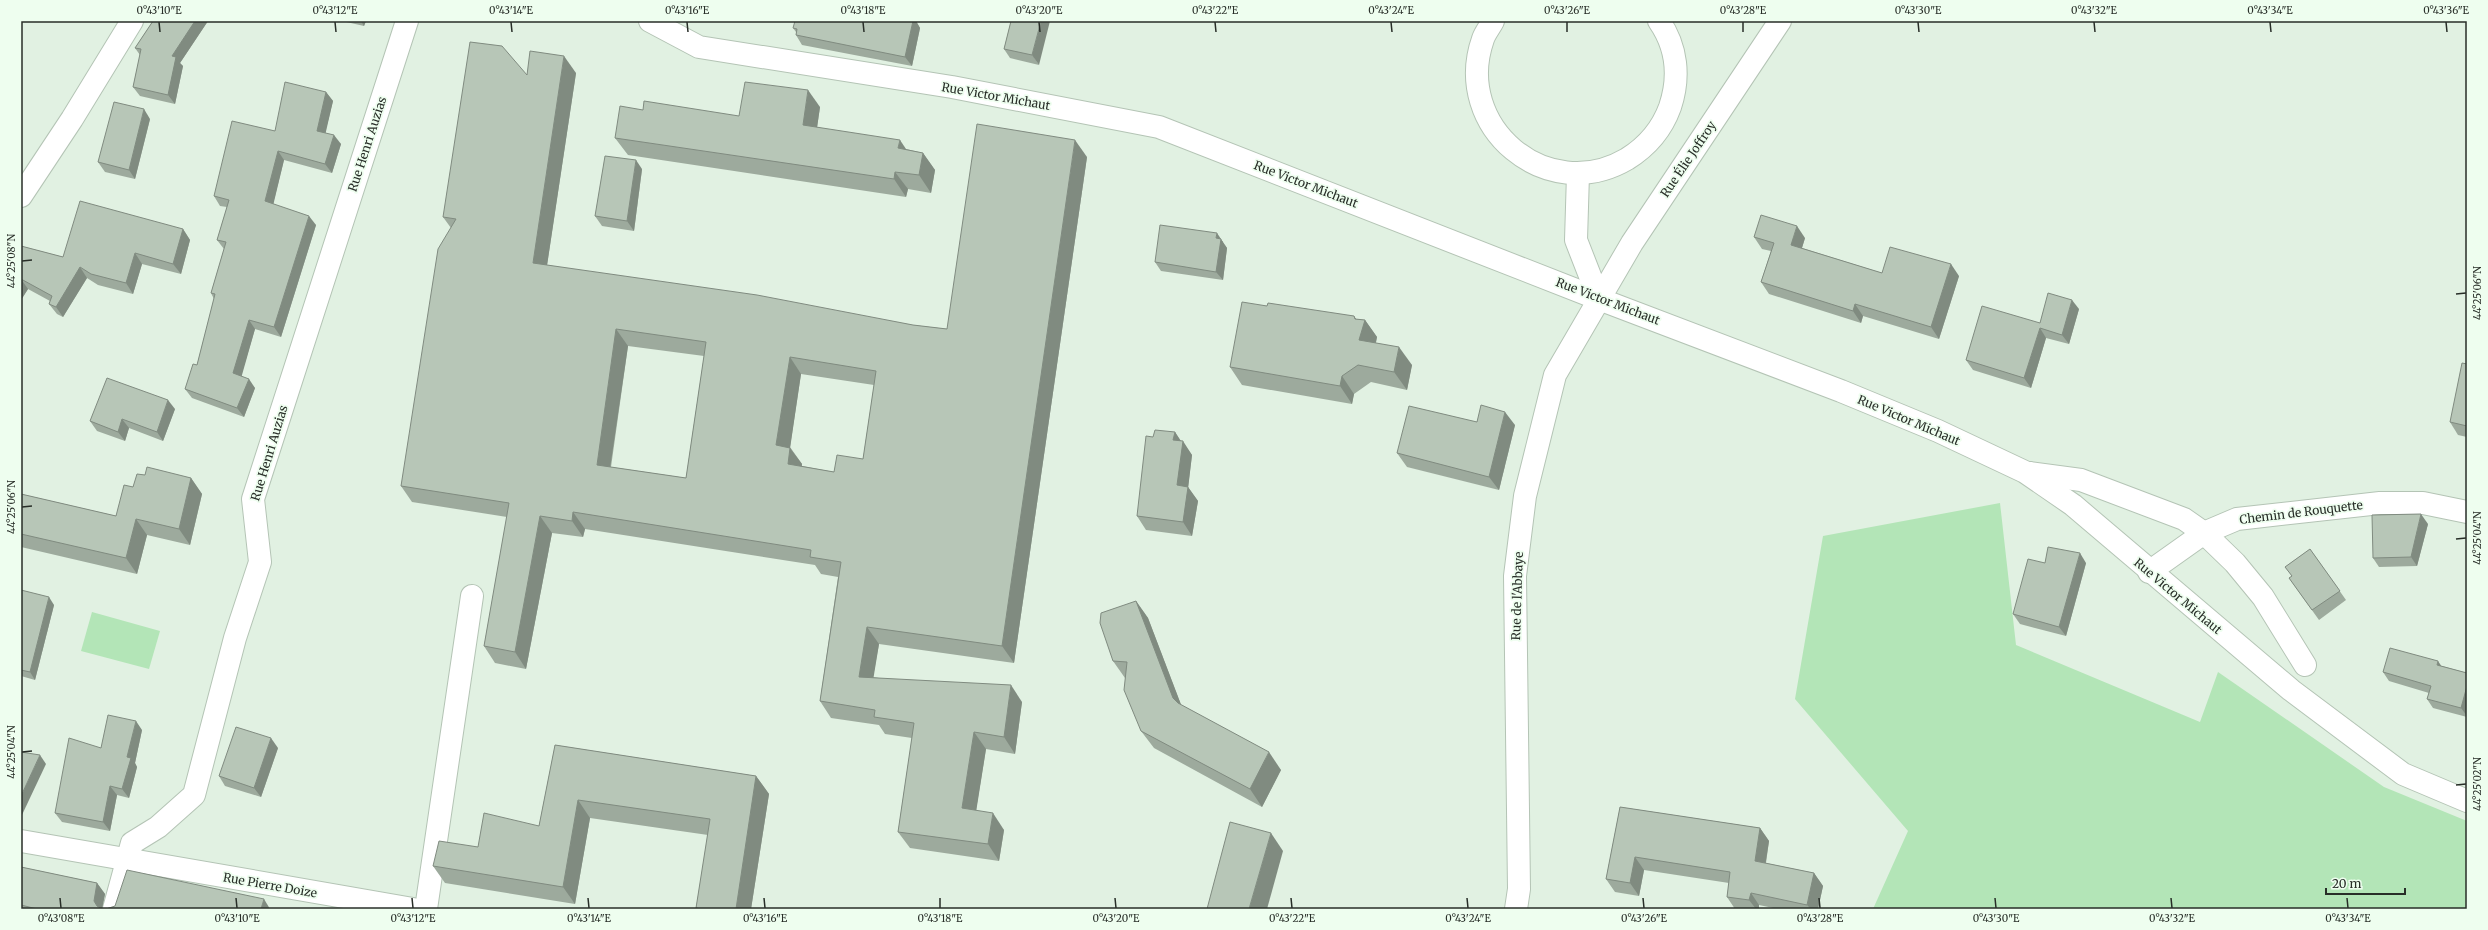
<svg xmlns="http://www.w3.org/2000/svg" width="2488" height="930" font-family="Merriweather,serif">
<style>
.green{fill:#b3e5b7}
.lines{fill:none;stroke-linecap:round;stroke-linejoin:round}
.minor-casing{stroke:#b4c4b5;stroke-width:24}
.major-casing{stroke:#b4c4b5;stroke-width:24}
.minor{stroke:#fff;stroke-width:22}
.major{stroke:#fff;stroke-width:22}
.wall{fill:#9daa9d;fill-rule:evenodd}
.shaded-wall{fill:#808b80}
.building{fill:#b7c6b7;stroke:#808b80;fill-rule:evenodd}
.ticks{fill:none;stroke:#282e28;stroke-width:1.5}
.labels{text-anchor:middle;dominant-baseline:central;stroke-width:3.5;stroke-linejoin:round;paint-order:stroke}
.street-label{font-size:12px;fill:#282e28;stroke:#eefeef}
.neatline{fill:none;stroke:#282e28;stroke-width:1.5}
.ticks-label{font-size:10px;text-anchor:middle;fill:#282e28}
</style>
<rect width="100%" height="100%" fill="#e1f1e2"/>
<!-- green -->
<g class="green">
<path d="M 2000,503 L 2016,645 L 2200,722 L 2218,672 L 2384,787 L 2467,821 L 2467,909 L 1873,909 L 1908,831 L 1795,699 L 1823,536 Z"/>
<path d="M 92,612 L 160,631 L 149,669 L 81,651 Z"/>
</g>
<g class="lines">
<!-- minor casing -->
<g class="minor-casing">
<g id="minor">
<path d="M 650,21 L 699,47 L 952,87 L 1159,127 L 1599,299 L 1841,391 L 1938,431 L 2025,472 L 2073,505 L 2291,690 L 2403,774 L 2467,801"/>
<path d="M 1493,21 C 1490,27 1485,33 1483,39 C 1452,127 1547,206 1627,159 C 1648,146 1662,129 1670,107 C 1680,77 1677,47 1659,21"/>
<path d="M 1578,174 L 1576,240 L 1599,299"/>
<path d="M 2030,473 L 2081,480 L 2184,519 L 2204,533 L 2235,563 L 2263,597 L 2305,665"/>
<path d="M 2149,572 L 2204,533 L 2237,519 L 2380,503 L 2423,503 L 2467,512"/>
<path d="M 21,841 L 413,909"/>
<path d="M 114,909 L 132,843 L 158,827 L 194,795 L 235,638 L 260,562 L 253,499 L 407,21"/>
<path d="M 426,909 L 472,596"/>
<path d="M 1516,909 L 1519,889 L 1515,576 L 1525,496 L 1555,375 L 1632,243 L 1780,21"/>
</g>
</g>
<!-- major casing -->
<g class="major-casing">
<path id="major" d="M 21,196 L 72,119 L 132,21"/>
</g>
<!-- minor -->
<use href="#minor" class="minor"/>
<!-- major -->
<use href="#major" class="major"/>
</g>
<!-- wall -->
<g class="wall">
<path d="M 153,21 L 208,21 L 180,63 L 183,66 L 175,104 L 140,96 L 133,87 L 140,55 L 135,48 Z"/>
<path d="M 342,21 L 366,21 L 364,26 Z"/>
<path d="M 913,21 L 916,21 L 920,28 L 912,66 L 802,45 L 796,35 L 796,32 L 793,28 Z"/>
<path d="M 1011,21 L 1039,65 L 1010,58 L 1004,49 Z"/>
<path d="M 576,73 L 547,265 L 913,325 L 947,329 L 1087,157 L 1014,663 L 879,644 L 873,677 L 1022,702 L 1015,754 L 986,749 L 976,810 L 1004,830 L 999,861 L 910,848 L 898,832 L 912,738 L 885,734 L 879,725 L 831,718 L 820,701 L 838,577 L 821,574 L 815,565 L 585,529 L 583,537 L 552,533 L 526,669 L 495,663 L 484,646 L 507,517 L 412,502 L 401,486 L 451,228 L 443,217 L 527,75 ZM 628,346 L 704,356 L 686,478 L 611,467 ZM 801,374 L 874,385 L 863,459 L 834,472 L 802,466 L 802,464 L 790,447 Z"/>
<path d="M 326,92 L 333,101 L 325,133 L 341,144 L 332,173 L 284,160 L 273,204 L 316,225 L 281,337 L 255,329 L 241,376 L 255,388 L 244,417 L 192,398 L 185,389 L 197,365 L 214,299 L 211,293 L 224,249 L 217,240 L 227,207 L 220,206 L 214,196 L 275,131 Z"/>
<path d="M 820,107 L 817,127 L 906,149 L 923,153 L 935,170 L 931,193 L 908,189 L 906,197 L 628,155 L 615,138 L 739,116 Z"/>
<path d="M 150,119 L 135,179 L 105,172 L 98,162 Z"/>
<path d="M 642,169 L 634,231 L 602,226 L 595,216 Z"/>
<path d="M 183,229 L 190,240 L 181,274 L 142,264 L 133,294 L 98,285 L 87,278 L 63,317 L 57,314 L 49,304 L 50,301 L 28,289 L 21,300 L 21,246 L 63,257 Z"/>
<path d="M 1754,237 L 1805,238 L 1802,248 L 1882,273 L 1959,276 L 1939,339 L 1863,316 L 1861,323 L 1769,294 L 1761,282 L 1771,251 L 1762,249 Z"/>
<path d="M 1223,241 L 1223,243 L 1227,248 L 1223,280 L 1161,271 L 1155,262 Z"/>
<path d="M 1267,306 L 1354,316 L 1356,319 L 1365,320 L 1377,337 L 1376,343 L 1412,365 L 1407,390 L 1371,382 L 1354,394 L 1352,404 L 1242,385 L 1230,367 Z"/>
<path d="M 2079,309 L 2069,344 L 2046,338 L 2031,388 L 1973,370 L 1966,360 L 2040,323 Z"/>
<path d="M 2467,364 L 2467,437 L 2458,435 L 2450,422 Z"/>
<path d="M 175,409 L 163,441 L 129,428 L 125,441 L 97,431 L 90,421 Z"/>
<path d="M 1477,422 L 1515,425 L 1499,490 L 1407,467 L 1397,453 Z"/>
<path d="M 1175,432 L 1181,441 L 1192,455 L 1188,487 L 1198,501 L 1192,536 L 1146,530 L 1137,516 Z"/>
<path d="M 145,475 L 191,478 L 202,494 L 190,545 L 147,535 L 137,574 L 21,547 L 21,494 L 116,516 L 133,487 Z"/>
<path d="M 2428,524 L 2417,566 L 2379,567 L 2373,558 Z"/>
<path d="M 2310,549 L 2346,600 L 2319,620 L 2289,578 L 2292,576 L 2285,567 Z"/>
<path d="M 2045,563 L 2086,563 L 2066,636 L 2020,624 L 2013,614 Z"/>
<path d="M 21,590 L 54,605 L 35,680 L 21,676 Z"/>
<path d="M 1136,601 L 1148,618 L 1181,705 L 1281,770 L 1262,807 L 1154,748 L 1141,731 L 1125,678 L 1113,661 Z"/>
<path d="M 2442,666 L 2467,673 L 2467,717 L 2433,708 L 2427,699 L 2429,693 L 2389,681 L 2383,672 Z"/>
<path d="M 142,730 L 135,763 L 137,767 L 129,798 L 117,795 L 110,831 L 62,822 L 55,813 L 101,748 Z"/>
<path d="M 555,745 L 756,776 L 769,794 L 751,909 L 696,909 L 696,908 L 708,835 L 590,818 L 575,904 L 445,883 L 433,866 L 478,847 L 539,826 Z"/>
<path d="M 278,748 L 261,797 L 225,786 L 219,776 Z"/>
<path d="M 1620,807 L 1760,828 L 1769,841 L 1766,863 L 1814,873 L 1823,886 L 1818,909 L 1778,909 L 1759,905 L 1759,909 L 1735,909 L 1727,897 L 1729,883 L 1644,870 L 1639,896 L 1615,892 L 1606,879 Z"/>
<path d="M 21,867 L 97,883 L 105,894 L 102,909 L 21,909 Z"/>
</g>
<!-- shaded-wall -->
<g class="shaded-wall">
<path d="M 195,21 L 208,21 L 180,63 L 183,66 L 175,104 L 168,95 L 172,56 Z"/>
<path d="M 361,21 L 366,21 L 364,26 Z"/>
<path d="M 913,21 L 916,21 L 920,28 L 912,66 L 905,57 Z"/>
<path d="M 1041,21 L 1050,21 L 1039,65 L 1032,55 Z"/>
<path d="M 564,56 L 576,73 L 545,279 L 533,263 Z"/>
<path d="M 808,90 L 820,107 L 815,142 L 803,125 Z"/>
<path d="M 326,92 L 333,101 L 324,140 L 317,131 Z"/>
<path d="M 144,109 L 150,119 L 135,179 L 129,170 Z"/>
<path d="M 334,135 L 341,144 L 332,173 L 325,164 Z"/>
<path d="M 900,140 L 912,158 L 898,148 Z"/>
<path d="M 1075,140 L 1087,157 L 1014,663 L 1002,646 Z"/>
<path d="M 278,151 L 284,160 L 272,210 L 265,201 Z"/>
<path d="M 923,153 L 935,170 L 931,193 L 919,175 Z"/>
<path d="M 636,160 L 642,169 L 634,231 L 627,221 Z"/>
<path d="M 895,172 L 908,189 L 906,197 L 894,179 Z"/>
<path d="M 309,216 L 316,225 L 281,337 L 274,327 Z"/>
<path d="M 1797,226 L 1805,238 L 1799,257 L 1791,245 Z"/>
<path d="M 183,229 L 190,240 L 181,274 L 173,264 Z"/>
<path d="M 1217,233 L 1227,248 L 1223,280 L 1216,272 L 1216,238 Z"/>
<path d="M 135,253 L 142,264 L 133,294 L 126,283 Z"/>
<path d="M 1951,264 L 1959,276 L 1939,339 L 1931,327 Z"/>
<path d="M 80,267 L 87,278 L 63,317 L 56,307 Z"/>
<path d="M 21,279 L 28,289 L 21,300 Z"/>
<path d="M 2072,300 L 2079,309 L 2069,344 L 2062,335 Z"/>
<path d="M 1855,304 L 1863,316 L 1861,323 L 1853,311 Z"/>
<path d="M 1354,316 L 1362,328 L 1365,320 L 1377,337 L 1372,358 L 1359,340 Z"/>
<path d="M 249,320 L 255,329 L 240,382 L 233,373 Z"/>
<path d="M 2040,328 L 2046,338 L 2031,388 L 2024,378 Z"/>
<path d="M 616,329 L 628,346 L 608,482 L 597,465 Z"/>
<path d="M 1399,347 L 1412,365 L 1407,390 L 1394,372 Z"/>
<path d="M 790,357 L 801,374 L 788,462 L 776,445 Z"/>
<path d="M 1342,376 L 1354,394 L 1352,404 L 1340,386 Z"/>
<path d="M 249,379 L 255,388 L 244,417 L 237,408 Z"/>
<path d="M 168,400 L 175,409 L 163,441 L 157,432 Z"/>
<path d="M 1505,412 L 1515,425 L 1499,490 L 1489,477 Z"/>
<path d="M 122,419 L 129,428 L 125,441 L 118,432 Z"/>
<path d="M 1175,432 L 1182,443 L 1183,441 L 1192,455 L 1188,489 L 1188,487 L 1198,501 L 1192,536 L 1183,522 L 1177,485 L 1173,440 Z"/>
<path d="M 790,448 L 802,464 L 799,481 L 788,464 Z"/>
<path d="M 191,478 L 202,494 L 190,545 L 179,529 Z"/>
<path d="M 573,512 L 585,529 L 583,537 L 572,521 Z"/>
<path d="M 2421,514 L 2428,524 L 2417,566 L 2411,557 Z"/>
<path d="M 540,516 L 552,533 L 526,669 L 515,652 Z"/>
<path d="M 136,519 L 147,535 L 137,574 L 126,558 Z"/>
<path d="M 2080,553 L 2086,563 L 2066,636 L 2059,627 Z"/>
<path d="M 49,597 L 54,605 L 35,680 L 30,672 Z"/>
<path d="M 1136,601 L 1148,618 L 1185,715 L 1173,698 Z"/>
<path d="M 867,627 L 879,644 L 871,693 L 859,677 Z"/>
<path d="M 2438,661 L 2444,670 L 2437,665 Z"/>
<path d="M 1011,685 L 1022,702 L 1015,754 L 1004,737 Z"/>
<path d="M 2467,686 L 2467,716 L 2461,708 Z"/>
<path d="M 136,721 L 142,730 L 135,763 L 137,767 L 129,798 L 122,789 L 127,757 Z"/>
<path d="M 974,732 L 986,749 L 974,825 L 962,808 Z"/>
<path d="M 271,738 L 278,748 L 261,797 L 254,788 Z"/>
<path d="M 1269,752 L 1281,770 L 1262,807 L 1250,789 Z"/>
<path d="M 40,755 L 46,764 L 21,817 L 21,796 Z"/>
<path d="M 756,776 L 769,794 L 751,909 L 736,909 Z"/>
<path d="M 110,786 L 117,795 L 110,831 L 103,822 Z"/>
<path d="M 578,800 L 590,818 L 575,904 L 563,887 Z"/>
<path d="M 993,813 L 1004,830 L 999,861 L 988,844 Z"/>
<path d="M 1760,828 L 1769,841 L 1764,873 L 1755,861 Z"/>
<path d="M 1271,833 L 1283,851 L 1267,909 L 1249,909 Z"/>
<path d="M 1635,857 L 1644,870 L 1639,896 L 1630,883 Z"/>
<path d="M 1814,873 L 1823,886 L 1818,909 L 1811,909 L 1807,905 Z"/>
<path d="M 97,883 L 105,894 L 102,909 L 99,909 L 94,901 Z"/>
<path d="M 1751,893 L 1759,905 L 1759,909 L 1756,909 L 1749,900 Z"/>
<path d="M 264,899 L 270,909 L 261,909 Z"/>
</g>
<!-- building -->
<g class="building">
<path d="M 153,21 L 195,21 L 172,56 L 176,57 L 168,95 L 133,87 L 141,49 L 135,48 Z"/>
<path d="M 795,21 L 913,21 L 905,57 L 796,35 L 797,29 L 793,28 Z"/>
<path d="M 1011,21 L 1041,21 L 1032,55 L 1004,49 Z"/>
<path d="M 470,42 L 502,46 L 527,75 L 530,51 L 564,56 L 533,263 L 757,295 L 913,325 L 947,329 L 977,124 L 1075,140 L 1002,646 L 867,627 L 859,677 L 1011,685 L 1004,737 L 974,732 L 962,808 L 993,813 L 988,844 L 898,832 L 914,723 L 874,717 L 875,710 L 820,701 L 841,562 L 810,557 L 811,550 L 573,512 L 572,521 L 540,516 L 515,652 L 484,646 L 509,503 L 401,486 L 438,249 L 456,219 L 443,217 ZM 616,329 L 706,342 L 686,478 L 597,465 ZM 790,357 L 876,371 L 863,459 L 837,455 L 834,472 L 788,464 L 790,448 L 776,445 Z"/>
<path d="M 285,82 L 326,92 L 317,131 L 334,135 L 325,164 L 278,151 L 265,201 L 309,216 L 274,327 L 249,320 L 233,373 L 249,379 L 237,408 L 185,389 L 193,364 L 197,365 L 215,294 L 211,293 L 226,242 L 217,240 L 229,200 L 214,196 L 232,121 L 275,131 Z"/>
<path d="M 745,82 L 808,90 L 803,125 L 900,140 L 898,148 L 923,153 L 919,175 L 895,172 L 894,179 L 615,138 L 620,106 L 643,110 L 644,101 L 739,116 Z"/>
<path d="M 114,102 L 144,109 L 129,170 L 98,162 Z"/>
<path d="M 605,156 L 636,160 L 627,221 L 595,216 Z"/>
<path d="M 80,201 L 183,229 L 173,264 L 135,253 L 126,283 L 91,274 L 80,267 L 56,307 L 49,304 L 52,296 L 21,279 L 21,246 L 63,257 Z"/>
<path d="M 1761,215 L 1797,226 L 1791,245 L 1882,273 L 1890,247 L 1951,264 L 1931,327 L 1855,304 L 1853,311 L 1761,282 L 1774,243 L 1754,237 Z"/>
<path d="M 1160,225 L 1217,233 L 1216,238 L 1221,239 L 1216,272 L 1155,262 Z"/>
<path d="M 2048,293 L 2072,300 L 2062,335 L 2040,328 L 2024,378 L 1966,360 L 1982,306 L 2040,323 Z"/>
<path d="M 1242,302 L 1267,306 L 1268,303 L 1354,316 L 1355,319 L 1365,320 L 1359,340 L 1399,347 L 1394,372 L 1358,365 L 1342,376 L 1340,386 L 1230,367 Z"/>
<path d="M 2462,363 L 2467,364 L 2467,426 L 2450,422 Z"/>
<path d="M 107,378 L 168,400 L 157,432 L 122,419 L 118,432 L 90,421 Z"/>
<path d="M 1481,405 L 1505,412 L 1489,477 L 1397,453 L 1409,406 L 1477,422 Z"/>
<path d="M 1155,430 L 1175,432 L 1173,440 L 1183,441 L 1177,485 L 1188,487 L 1183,522 L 1137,516 L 1146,436 L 1153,437 Z"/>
<path d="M 147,467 L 191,478 L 179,529 L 136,519 L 126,558 L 21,534 L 21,494 L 116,516 L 124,485 L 133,487 L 137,474 L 145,475 Z"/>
<path d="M 2421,514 L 2411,557 L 2373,558 L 2372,515 Z"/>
<path d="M 2048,547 L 2080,553 L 2059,627 L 2013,614 L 2028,559 L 2045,563 Z"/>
<path d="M 2310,549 L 2340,591 L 2312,610 L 2289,578 L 2292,576 L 2285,567 Z"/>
<path d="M 21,590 L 49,597 L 30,672 L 21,670 Z"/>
<path d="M 1136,601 L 1173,698 L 1178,703 L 1269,752 L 1250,789 L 1141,731 L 1124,690 L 1127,662 L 1113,661 L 1100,623 L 1101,613 Z"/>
<path d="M 2390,648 L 2438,661 L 2437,665 L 2467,673 L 2467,686 L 2461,708 L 2427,699 L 2431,686 L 2383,672 Z"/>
<path d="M 108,715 L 136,721 L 127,757 L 131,758 L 122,789 L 110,786 L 103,822 L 55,813 L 69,738 L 101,748 Z"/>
<path d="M 236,727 L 271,738 L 254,788 L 219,776 Z"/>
<path d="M 555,745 L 756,776 L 736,909 L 701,909 L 696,908 L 710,819 L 578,800 L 563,887 L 433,866 L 439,841 L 478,847 L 484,813 L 539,826 Z"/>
<path d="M 21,752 L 40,755 L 21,796 Z"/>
<path d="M 1620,807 L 1760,828 L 1755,861 L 1814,873 L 1807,905 L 1751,893 L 1749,900 L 1727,897 L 1730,872 L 1635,857 L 1630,883 L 1606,879 Z"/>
<path d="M 1230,822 L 1271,833 L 1249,909 L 1207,909 Z"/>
<path d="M 21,867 L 97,883 L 94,901 L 97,906 L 102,909 L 37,909 L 21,905 Z"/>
<path d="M 127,870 L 264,899 L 261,909 L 106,909 L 115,906 Z"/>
</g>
<!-- ticks -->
<path class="ticks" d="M 159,22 L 160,32M 335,22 L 336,32M 511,22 L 512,32M 687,22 L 688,32M 863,22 L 864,32M 1039,22 L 1040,32M 1215,22 L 1216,32M 1391,22 L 1392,32M 1567,22 L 1567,32M 1743,22 L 1743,32M 1918,22 L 1919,32M 2094,22 L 2095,32M 2270,22 L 2271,32M 2446,22 L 2447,32M 22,261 L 32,260M 2456,294 L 2466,293M 22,507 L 32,506M 2456,539 L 2466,538M 22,752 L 32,751M 2456,785 L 2466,784M 60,898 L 61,908M 236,898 L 237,908M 412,898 L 413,908M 588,898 L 589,908M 764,898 L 765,908M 940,898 L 940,908M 1115,898 L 1116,908M 1291,898 L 1292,908M 1467,898 L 1468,908M 1643,898 L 1644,908M 1819,898 L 1820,908M 1995,898 L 1996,908M 2171,898 L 2172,908M 2347,898 L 2348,908"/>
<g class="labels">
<!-- street labels -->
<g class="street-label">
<text transform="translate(996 96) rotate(10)">Rue Victor Michaut</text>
<text transform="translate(367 144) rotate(-72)">Rue Henri Auzias</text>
<text transform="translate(1688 159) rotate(-56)">Rue Élie Joffroy</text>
<text transform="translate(1306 184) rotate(21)">Rue Victor Michaut</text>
<text transform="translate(1608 301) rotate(21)">Rue Victor Michaut</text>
<text transform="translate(1909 420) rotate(23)">Rue Victor Michaut</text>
<text transform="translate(269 453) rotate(-73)">Rue Henri Auzias</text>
<text transform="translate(2301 512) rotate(-7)">Chemin de Rouquette</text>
<text transform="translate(1517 596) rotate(-88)">Rue de l'Abbaye</text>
<text transform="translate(2178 596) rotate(40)">Rue Victor Michaut</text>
<text transform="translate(270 885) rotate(10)">Rue Pierre Doize</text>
</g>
</g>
<!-- border -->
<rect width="2488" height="930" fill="none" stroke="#eefeef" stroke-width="44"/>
<!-- scale -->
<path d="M2326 888v6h79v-6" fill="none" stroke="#282e28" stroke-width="2"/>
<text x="2332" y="888" font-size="12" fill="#282e28" stroke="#eefeef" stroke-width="3" paint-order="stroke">20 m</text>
<rect x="22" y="22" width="2444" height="886" class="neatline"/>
<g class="ticks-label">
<text x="159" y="14">0°43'10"E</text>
<text x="335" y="14">0°43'12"E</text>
<text x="511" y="14">0°43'14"E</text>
<text x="687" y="14">0°43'16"E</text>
<text x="863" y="14">0°43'18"E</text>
<text x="1039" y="14">0°43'20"E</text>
<text x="1215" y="14">0°43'22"E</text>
<text x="1391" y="14">0°43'24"E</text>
<text x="1567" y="14">0°43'26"E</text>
<text x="1743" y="14">0°43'28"E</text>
<text x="1918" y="14">0°43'30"E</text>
<text x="2094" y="14">0°43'32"E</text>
<text x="2270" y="14">0°43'34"E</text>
<text x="2446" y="14">0°43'36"E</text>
<text transform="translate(11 261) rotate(-90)" y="4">44°25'08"N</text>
<text transform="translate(2477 293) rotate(-90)" y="4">44°25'06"N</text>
<text transform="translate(11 507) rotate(-90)" y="4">44°25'06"N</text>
<text transform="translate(2477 538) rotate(-90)" y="4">44°25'04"N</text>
<text transform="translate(11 752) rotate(-90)" y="4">44°25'04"N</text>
<text transform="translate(2477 784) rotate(-90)" y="4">44°25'02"N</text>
<text x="61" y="922">0°43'08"E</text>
<text x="237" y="922">0°43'10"E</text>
<text x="413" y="922">0°43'12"E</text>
<text x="589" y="922">0°43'14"E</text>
<text x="765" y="922">0°43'16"E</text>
<text x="940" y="922">0°43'18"E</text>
<text x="1116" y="922">0°43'20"E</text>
<text x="1292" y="922">0°43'22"E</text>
<text x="1468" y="922">0°43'24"E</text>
<text x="1644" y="922">0°43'26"E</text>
<text x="1820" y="922">0°43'28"E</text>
<text x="1996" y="922">0°43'30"E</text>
<text x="2172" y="922">0°43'32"E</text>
<text x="2348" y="922">0°43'34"E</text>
</g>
</svg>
